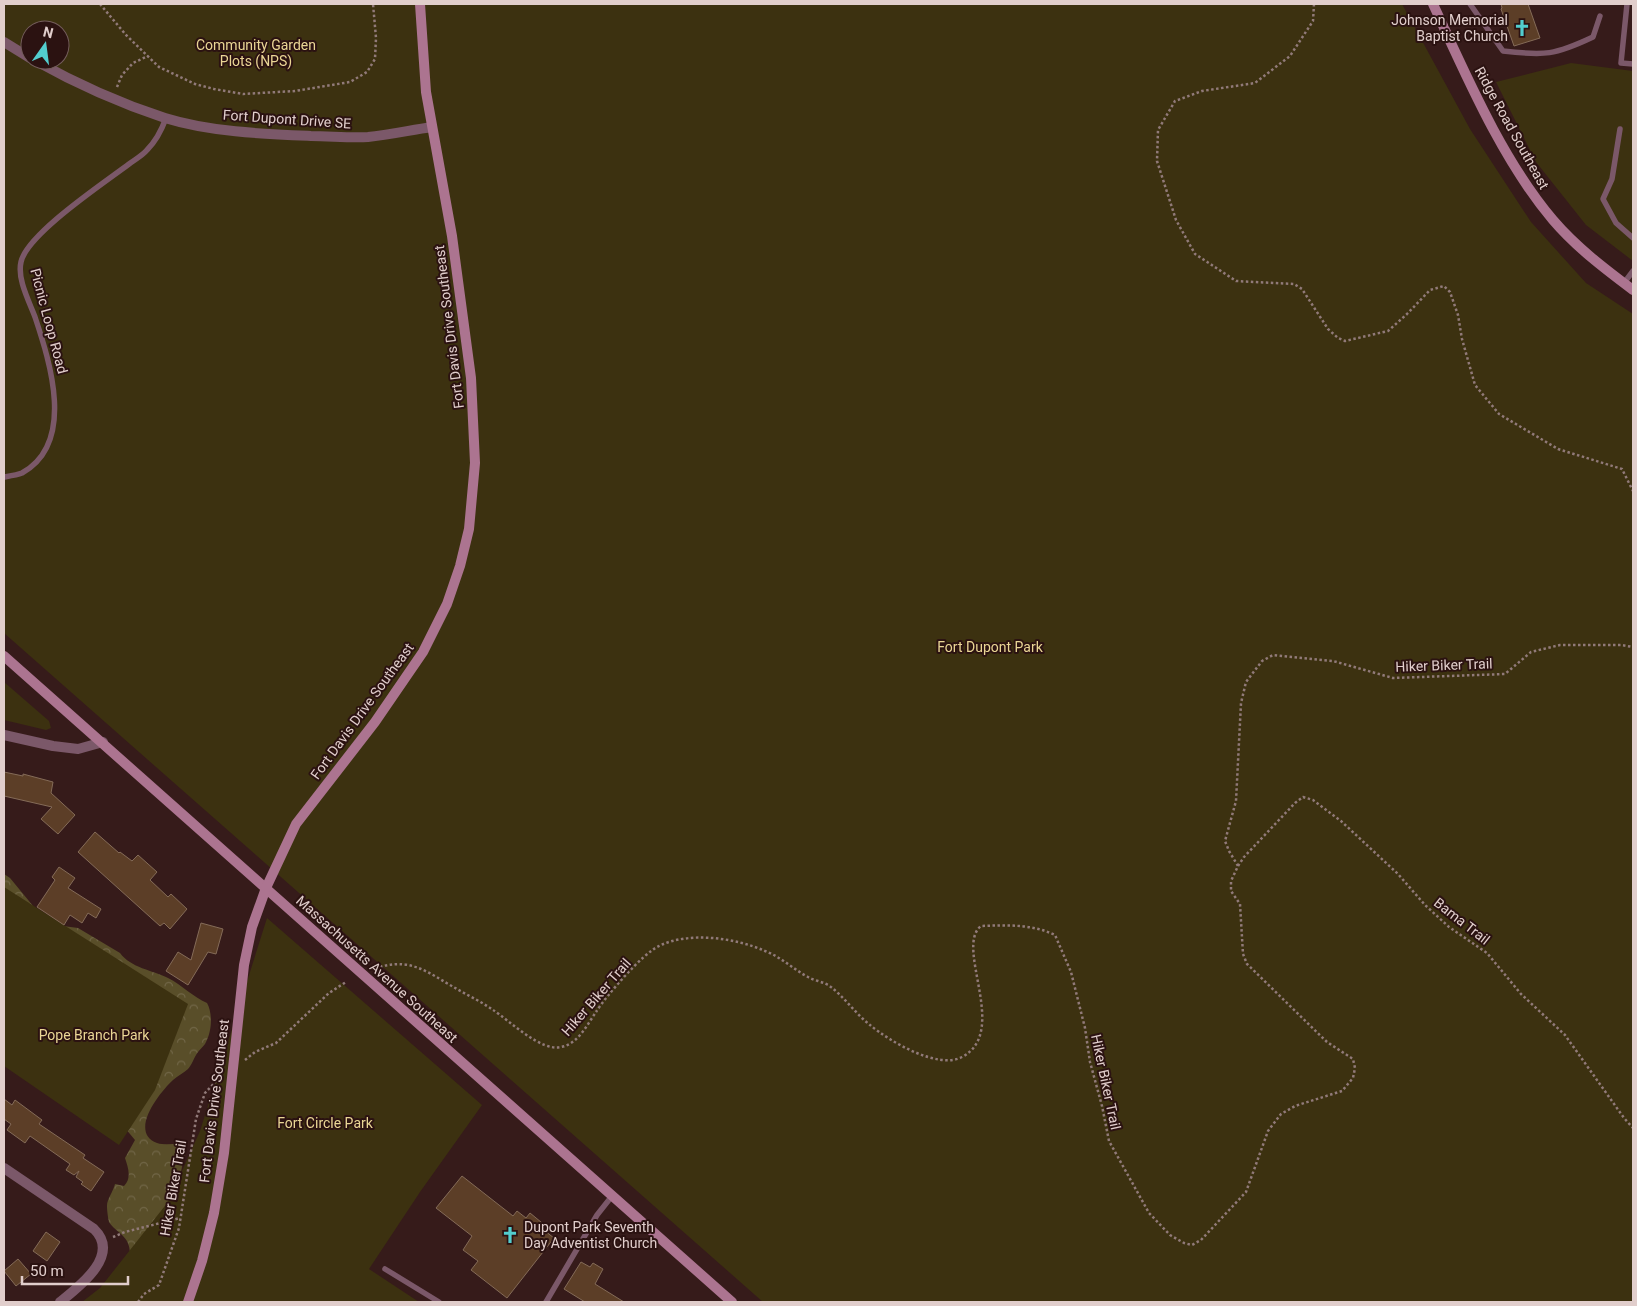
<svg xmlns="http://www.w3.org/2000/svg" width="1637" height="1306" font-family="Roboto,sans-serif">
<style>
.forest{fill:url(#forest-crowns)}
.green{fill:#3c3110;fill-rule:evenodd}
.building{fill:#5c3e27;stroke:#846b58}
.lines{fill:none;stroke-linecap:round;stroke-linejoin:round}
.path{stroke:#917a79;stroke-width:2.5;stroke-dasharray:2.5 2.5;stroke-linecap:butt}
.lane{stroke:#7b5869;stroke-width:5.5}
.street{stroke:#7b5869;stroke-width:10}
.secondary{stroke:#ac7490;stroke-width:10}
.labels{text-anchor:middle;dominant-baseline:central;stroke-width:4;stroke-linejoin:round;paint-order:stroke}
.poi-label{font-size:14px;fill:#e1cecc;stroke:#2b1211;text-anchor:end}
.park-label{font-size:14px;fill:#ead695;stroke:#2b1211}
.street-label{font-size:14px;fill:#e1cecc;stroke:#2b1211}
</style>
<defs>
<pattern id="forest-crowns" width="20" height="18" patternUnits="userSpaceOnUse" patternTransform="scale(1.25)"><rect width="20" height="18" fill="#594e29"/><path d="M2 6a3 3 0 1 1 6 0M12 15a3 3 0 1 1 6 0" fill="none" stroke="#716647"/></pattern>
</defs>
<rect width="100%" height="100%" fill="#361b1a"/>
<!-- forest -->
<path class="forest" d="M 4,874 L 10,878 L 38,912 L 63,926 L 78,928 L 120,953 C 131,968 152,970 168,978 C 182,985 193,997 207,1003 C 213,1014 212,1032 205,1044 C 203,1047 200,1049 198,1052 C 194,1057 192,1065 188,1069 C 184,1073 177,1076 173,1080 C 160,1092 128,1132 157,1143 C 166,1146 177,1143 187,1144 L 166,1240 L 106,1283 L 130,1254 C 130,1235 116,1233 109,1222 C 108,1218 107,1210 107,1206 C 107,1199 113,1192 115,1184 L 124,1186 C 132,1178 128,1167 125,1158 L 135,1140 L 115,1116 L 4,1058 Z"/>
<!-- green -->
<g class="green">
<path d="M 4,4 L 1402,4 L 1470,129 L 1531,222 L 1586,283 L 1633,314 L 1633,1302 L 763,1302 L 4,633 ZM 30,30 L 60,30 L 60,60 L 30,60 Z"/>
<path d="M 1571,63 L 1633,71 L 1633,261 L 1586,225 L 1536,162 L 1496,82 Z"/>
<path d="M 4,682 L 49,721 L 51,728 L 46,730 L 4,720 Z"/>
<path d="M 4,887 L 188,1004 L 155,1090 L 119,1145 L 4,1066 Z"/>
<path d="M 267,918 L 482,1105 L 420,1192 L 369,1269 L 419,1302 L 82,1302 L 100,1288 L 168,1202 L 200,1131 Z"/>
</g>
<!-- building -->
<g class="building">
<path d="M 1501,4 L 1528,4 L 1540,38 L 1514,46 L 1501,9 L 1502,8 Z"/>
<path d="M 4,772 L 23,776 L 23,774 L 53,782 L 51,793 L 75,815 L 58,834 L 41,819 L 52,807 L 4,796 Z"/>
<path d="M 95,832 L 119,853 L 120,852 L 132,861 L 138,855 L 157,872 L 150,880 L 168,897 L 171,894 L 187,909 L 170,929 L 164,923 L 160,926 L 78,852 Z"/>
<path d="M 59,867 L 75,878 L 68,888 L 101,909 L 96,918 L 88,913 L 82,923 L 70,915 L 64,925 L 37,907 L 55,880 L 52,877 Z"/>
<path d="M 201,923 L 223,929 L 216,954 L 208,952 L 188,985 L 166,971 L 178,952 L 191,960 Z"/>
<path d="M 4,1099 L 12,1105 L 15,1100 L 42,1120 L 39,1124 L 85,1155 L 83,1158 L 104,1172 L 91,1191 L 81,1184 L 83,1182 L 76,1177 L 79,1171 L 74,1175 L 66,1170 L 70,1164 L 30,1136 L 25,1143 L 7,1130 L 11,1124 L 4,1119 Z"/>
<path d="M 462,1176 L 513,1216 L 517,1211 L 526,1218 L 530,1213 L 547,1227 L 545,1231 L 554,1238 L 507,1298 L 471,1270 L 478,1261 L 463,1250 L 472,1236 L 436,1208 Z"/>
<path d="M 46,1232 L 60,1242 L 47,1261 L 33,1251 Z"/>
<path d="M 18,1259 L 31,1274 L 16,1286 L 4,1271 Z"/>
<path d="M 581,1262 L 590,1267 L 593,1263 L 603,1269 L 595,1284 L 624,1302 L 585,1302 L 564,1289 Z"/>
</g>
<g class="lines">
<!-- path -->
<g class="path">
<path d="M 100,4 L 126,35 L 159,67 L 195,84 L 214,89 L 243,94 L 295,91 L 350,82 L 367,72 L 375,59 L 376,38 L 373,4"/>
<path d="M 1314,4 L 1313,21 L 1290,56 L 1255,83 L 1202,91 L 1175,101 L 1158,130 L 1157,161 L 1176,220 L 1195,254 L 1236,281 L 1294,284 L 1302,289 L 1328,329 L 1338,338 L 1345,341 L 1388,331 L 1407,314 L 1430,290 L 1444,286 L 1450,292 L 1458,315 L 1462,339 L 1475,385 L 1499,414 L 1558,449 L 1622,469 L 1633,491"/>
<path d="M 117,87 L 122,75 L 133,63 L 148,56"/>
<path d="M 1238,866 L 1244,857 L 1295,803 L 1303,797 L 1313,800 L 1341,821 L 1398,874 L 1425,905 L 1449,927 L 1487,953 L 1521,994 L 1565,1035 L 1624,1118 L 1633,1128"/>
<path d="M 375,968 C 386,965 396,963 408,965 C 425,968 442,981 457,989 C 469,996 482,1002 493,1010 C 510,1021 541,1052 561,1047 C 578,1044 587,1025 596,1012 C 606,996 643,953 659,946 C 689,931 736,938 765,951 C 781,957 793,969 808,977 C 815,981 825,982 831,987 C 845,998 856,1014 870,1025 C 889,1041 938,1070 962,1057 C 1010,1032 954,947 981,926 C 1007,925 1032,924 1055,935 L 1071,972 L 1085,1028 L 1090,1062 L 1102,1106 L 1109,1141 L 1149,1213 L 1170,1235 L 1184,1243 L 1192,1245 L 1201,1240 L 1246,1192 L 1268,1131 L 1281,1114 L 1295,1106 L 1342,1091 L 1353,1078 L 1355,1068 L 1353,1059 L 1327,1042 L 1247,964 L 1243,954 L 1240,904 L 1231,891 L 1231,881 L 1238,866 L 1229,851 L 1225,841 L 1236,801 L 1241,703 L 1246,682 L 1262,661 L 1273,655 L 1333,661 L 1393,678 L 1505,674 L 1531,652 L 1560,645 L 1621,645 L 1633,647"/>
<path d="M 245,1060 L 255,1052 L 276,1043 L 329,993 L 346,982"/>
<path d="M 113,1237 L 125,1232 L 180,1218"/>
<path d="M 138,1302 L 144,1294 L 159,1285 L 179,1228 L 196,1119 L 205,1093 L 220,1077"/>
</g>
<!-- lane -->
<g class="lane">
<path d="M 1470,4 L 1503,51 C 1545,56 1555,55 1593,37 L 1600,16"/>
<path d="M 1627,4 L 1621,63 L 1633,64"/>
<path d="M 1620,129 L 1612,179 L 1603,199 L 1616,223 L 1633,238"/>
<path d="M 1624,283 L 1633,271"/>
<path d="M 4,477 C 10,476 17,475 22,473 C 76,443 50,362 35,317 C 29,301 17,279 21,262 C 27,234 104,183 129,164 C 134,160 142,156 147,150 C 155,142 162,129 166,118"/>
<path d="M 385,1269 L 439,1302"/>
<path d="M 546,1302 L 597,1215 L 612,1196"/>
</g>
<!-- street -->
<g class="street">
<path d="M 4,42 L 30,58"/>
<path d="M 34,60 C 75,83 119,103 165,118 C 210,132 264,134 311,136 C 330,136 349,138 368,137 C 389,135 411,130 432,127"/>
<path d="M 4,735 L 53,746 L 78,749 L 103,742"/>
<path d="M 4,1168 L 94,1229 C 121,1255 80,1286 60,1302"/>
</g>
<!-- secondary -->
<g class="secondary">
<path d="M 1433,4 C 1466,75 1502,160 1553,220 C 1576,247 1605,269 1633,290"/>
<path d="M 4,656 L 732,1302"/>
<path d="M 188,1302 L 202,1261 L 214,1213 L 224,1153 L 244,965 L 252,927 L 266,888 L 296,824 L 375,722 L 423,652 L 447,604 L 460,566 L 469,529 L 475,463 L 471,378 L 452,236 L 426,92 L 420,4"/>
</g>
</g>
<!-- icons -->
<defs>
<g id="church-bare" transform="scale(1.35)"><path d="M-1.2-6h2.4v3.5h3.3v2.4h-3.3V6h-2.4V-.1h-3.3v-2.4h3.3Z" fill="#52cdce" stroke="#2b1211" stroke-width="2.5" paint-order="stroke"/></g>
</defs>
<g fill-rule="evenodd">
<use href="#church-bare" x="1522" y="28"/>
<use href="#church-bare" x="510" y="1235"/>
</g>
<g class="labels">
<!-- poi labels -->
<g class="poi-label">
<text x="1508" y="20">Johnson Memorial<tspan x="1508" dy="16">Baptist Church</tspan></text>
<text x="524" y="1227" text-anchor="start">Dupont Park Seventh<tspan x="524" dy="16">Day Adventist Church</tspan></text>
</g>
<!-- park labels -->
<g class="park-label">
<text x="256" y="45">Community Garden<tspan x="256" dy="16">Plots (NPS)</tspan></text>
<text x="990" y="647">Fort Dupont Park</text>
<text x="94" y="1035">Pope Branch Park</text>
<text x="325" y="1123">Fort Circle Park</text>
</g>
<!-- street labels -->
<g class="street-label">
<text transform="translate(287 119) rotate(4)">Fort Dupont Drive SE</text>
<text transform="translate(1512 128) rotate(61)">Ridge Road Southeast</text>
<text transform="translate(49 321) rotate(75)">Picnic Loop Road</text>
<text transform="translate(449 327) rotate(-97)">Fort Davis Drive Southeast</text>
<text transform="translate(1444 665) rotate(-2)">Hiker Biker Trail</text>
<text transform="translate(362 711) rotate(-54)">Fort Davis Drive Southeast</text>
<text transform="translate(1462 921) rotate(38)">Bama Trail</text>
<text transform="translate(377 969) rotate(42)">Massachusetts Avenue Southeast</text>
<text transform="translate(596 997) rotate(-49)">Hiker Biker Trail</text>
<text transform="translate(1106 1082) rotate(78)">Hiker Biker Trail</text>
<text transform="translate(214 1101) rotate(-83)">Fort Davis Drive Southeast</text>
<text transform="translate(173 1188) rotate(-80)">Hiker Biker Trail</text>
</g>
</g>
<!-- border -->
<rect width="1637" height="1306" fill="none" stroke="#e1cecc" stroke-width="10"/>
<!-- north arrow -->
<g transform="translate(45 45) rotate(14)"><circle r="24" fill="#2b1211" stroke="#745d5c"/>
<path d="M0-4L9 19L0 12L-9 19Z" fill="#52cdce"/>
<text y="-8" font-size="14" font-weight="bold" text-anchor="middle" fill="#e1cecc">N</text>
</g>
<!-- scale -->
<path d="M22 1276v8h106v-8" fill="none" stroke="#e1cecc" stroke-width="2.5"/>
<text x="30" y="1276" font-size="15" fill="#e1cecc" stroke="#2b1211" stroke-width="4" paint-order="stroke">50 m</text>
</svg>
